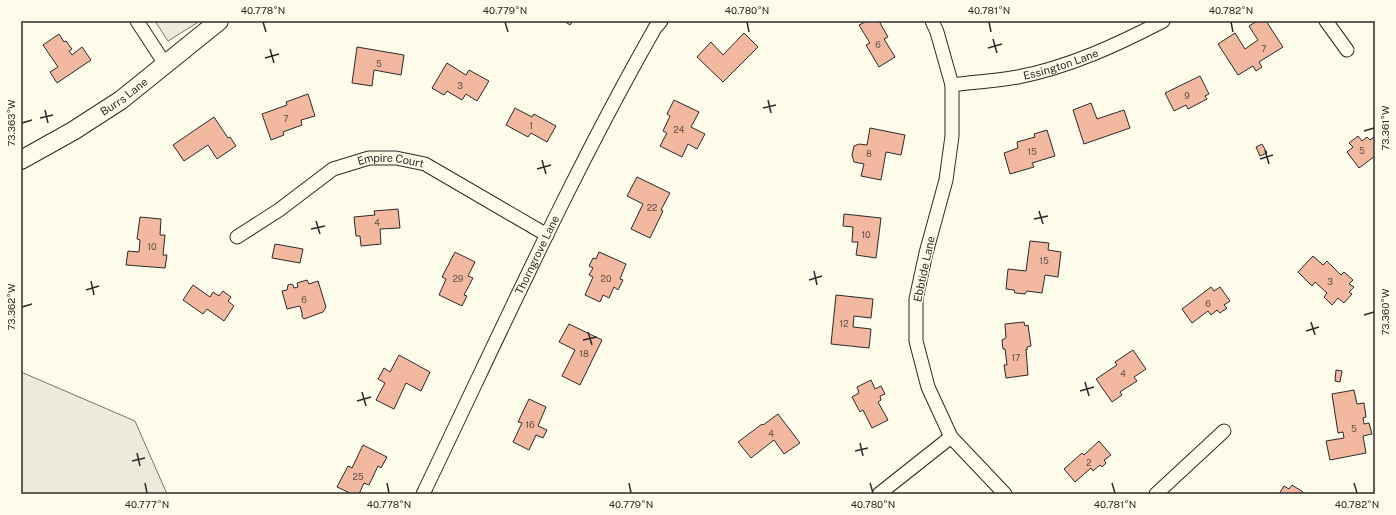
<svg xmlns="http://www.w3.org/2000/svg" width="1396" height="515" font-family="'Public Sans',sans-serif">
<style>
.green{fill:#ecebdb;stroke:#74746e}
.building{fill:#f2b8a0;stroke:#2b2b2b}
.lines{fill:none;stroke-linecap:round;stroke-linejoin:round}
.street-casing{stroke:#2b2b2b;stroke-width:15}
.secondary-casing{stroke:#2b2b2b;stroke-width:20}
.street{stroke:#fdfbea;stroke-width:13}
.secondary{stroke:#fdfbea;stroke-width:18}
.ticks{fill:none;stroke:#2b2b2b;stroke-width:1.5}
.labels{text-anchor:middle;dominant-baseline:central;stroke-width:3;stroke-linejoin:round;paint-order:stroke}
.number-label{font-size:9px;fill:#5d4e48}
.street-label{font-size:11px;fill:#2b2b2b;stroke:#fdfbea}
.neatline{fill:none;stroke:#2b2b2b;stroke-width:1.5}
.ticks-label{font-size:10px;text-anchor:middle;fill:#2b2b2b}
</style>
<rect width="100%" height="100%" fill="#fdfbea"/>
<!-- green -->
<g class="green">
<path d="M 155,21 L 200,21 L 168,41 Z"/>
<path d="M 21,372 L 135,421 L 167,494 L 21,494 Z"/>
</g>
<!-- building -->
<g class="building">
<path d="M 564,21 L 573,21 L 570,25 Z"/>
<path d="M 867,21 L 879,21 L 888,37 L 884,39 L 895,57 L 879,67 L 866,45 L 870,43 L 859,25 Z"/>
<path d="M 1257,21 L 1266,21 L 1283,47 L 1259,62 L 1262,67 L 1256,71 L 1253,66 L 1238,75 L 1218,44 L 1235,33 L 1245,49 L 1258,40 L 1249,26 Z"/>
<path d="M 744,33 L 758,47 L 723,82 L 697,57 L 711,42 L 723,55 Z"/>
<path d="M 59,34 L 64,42 L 66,41 L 72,49 L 69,51 L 72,55 L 82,47 L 91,60 L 57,83 L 50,72 L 58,67 L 43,45 Z"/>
<path d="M 357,47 L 404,55 L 401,75 L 374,70 L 372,86 L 352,83 Z"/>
<path d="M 447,63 L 466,75 L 469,70 L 489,81 L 477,101 L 466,94 L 462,100 L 447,91 L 444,95 L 432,88 Z"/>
<path d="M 1200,76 L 1209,94 L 1205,96 L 1207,99 L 1188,109 L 1186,105 L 1174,111 L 1165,93 Z"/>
<path d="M 308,94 L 315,116 L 301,120 L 302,125 L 283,132 L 284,135 L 271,140 L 262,114 L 287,105 L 286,102 Z"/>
<path d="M 674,100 L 699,112 L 691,127 L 705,134 L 697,149 L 688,144 L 682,157 L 660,146 L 667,133 L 663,131 L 670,116 L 667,114 Z"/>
<path d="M 1091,103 L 1097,119 L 1124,110 L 1130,128 L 1084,144 L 1073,110 Z"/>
<path d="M 515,108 L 532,117 L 534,114 L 556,126 L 547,142 L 531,133 L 528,137 L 506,125 Z"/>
<path d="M 214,117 L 228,138 L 230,137 L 236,146 L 217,159 L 208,145 L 184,161 L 173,145 Z"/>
<path d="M 870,128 L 905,135 L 901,155 L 886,152 L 881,180 L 861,176 L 864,164 L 854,162 L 852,155 L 854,146 L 859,144 L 867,145 Z"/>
<path d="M 1047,130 L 1055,156 L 1032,163 L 1034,167 L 1010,174 L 1004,153 L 1018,148 L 1017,142 L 1035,137 L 1034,134 Z"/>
<path d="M 1358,136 L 1362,141 L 1367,137 L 1370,140 L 1375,136 L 1375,156 L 1359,168 L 1347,152 L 1353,147 L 1349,143 Z"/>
<path d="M 1262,144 L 1267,153 L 1260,156 L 1256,147 Z"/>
<path d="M 637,177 L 670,193 L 661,210 L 663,211 L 650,238 L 631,229 L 643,204 L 627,196 Z"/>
<path d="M 398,209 L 400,228 L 380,229 L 381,244 L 361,246 L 360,236 L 356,236 L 354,217 L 375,215 L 374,211 Z"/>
<path d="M 844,214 L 881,218 L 876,258 L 856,255 L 858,242 L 852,242 L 853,227 L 843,226 Z"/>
<path d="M 140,217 L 161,219 L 160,235 L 165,235 L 163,255 L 167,255 L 165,268 L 126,265 L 128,251 L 139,252 L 140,240 L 137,239 Z"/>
<path d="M 1030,241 L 1049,243 L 1048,250 L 1061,252 L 1058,277 L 1045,275 L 1042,293 L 1027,291 L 1025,294 L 1015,293 L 1014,290 L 1006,289 L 1008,269 L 1026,271 Z"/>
<path d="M 275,244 L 303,249 L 300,263 L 272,258 Z"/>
<path d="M 455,252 L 475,262 L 468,276 L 473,278 L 464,295 L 467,296 L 462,306 L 439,295 L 446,279 L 442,277 Z"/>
<path d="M 599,252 L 626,264 L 620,279 L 623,280 L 618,290 L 614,287 L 609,298 L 603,295 L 600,302 L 585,295 L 593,277 L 589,275 L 593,268 L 589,266 L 593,258 L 596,259 Z"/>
<path d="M 1313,256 L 1323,265 L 1327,261 L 1341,275 L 1344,272 L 1353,280 L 1349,284 L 1354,287 L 1349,292 L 1352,294 L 1344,303 L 1338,298 L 1332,305 L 1324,297 L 1327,293 L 1315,282 L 1312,286 L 1298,272 Z"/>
<path d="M 307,280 L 309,284 L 318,281 L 326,307 L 323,312 L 304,319 L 302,317 L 302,313 L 300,306 L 287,309 L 282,291 L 287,290 L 288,285 L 291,284 L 293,285 L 294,288 L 298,287 L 297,283 Z"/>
<path d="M 193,285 L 210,297 L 213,292 L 219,296 L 223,291 L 231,297 L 228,301 L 234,306 L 224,321 L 207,309 L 203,314 L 183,300 Z"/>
<path d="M 1211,287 L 1214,291 L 1220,287 L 1230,301 L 1224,305 L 1227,308 L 1220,313 L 1217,310 L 1211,315 L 1208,311 L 1192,323 L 1182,309 Z"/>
<path d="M 836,295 L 873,299 L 871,318 L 854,316 L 853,327 L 871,329 L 869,348 L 831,344 Z"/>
<path d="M 1024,322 L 1025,326 L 1028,325 L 1031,346 L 1027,347 L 1027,350 L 1026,349 L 1028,375 L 1006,378 L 1004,365 L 1007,365 L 1005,349 L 1003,349 L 1002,340 L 1006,338 L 1005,324 Z"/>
<path d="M 569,324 L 602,340 L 580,385 L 562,376 L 575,350 L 559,342 Z"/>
<path d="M 1133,350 L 1146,369 L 1134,377 L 1137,381 L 1120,392 L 1122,395 L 1112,402 L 1096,379 L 1117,365 L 1115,362 Z"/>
<path d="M 399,355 L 430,372 L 421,391 L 406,383 L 394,409 L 376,400 L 385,383 L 378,379 L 384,368 L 390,372 Z"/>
<path d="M 1336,370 L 1342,371 L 1340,382 L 1335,381 Z"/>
<path d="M 871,380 L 875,389 L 881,386 L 885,394 L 880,396 L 881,400 L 878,402 L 888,420 L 872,428 L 863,410 L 860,412 L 852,397 L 859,393 L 857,387 Z"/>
<path d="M 1354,390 L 1357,404 L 1364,403 L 1366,417 L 1363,418 L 1364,424 L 1369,423 L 1372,434 L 1363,436 L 1366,453 L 1330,460 L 1326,441 L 1344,438 L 1343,432 L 1338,433 L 1332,394 Z"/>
<path d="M 529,399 L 546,407 L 538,426 L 547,430 L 543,438 L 536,435 L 529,450 L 513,442 L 522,423 L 518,422 Z"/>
<path d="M 778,414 L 800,443 L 784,454 L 774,440 L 751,458 L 738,442 L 762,424 L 763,425 Z"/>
<path d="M 1099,441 L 1111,455 L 1104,460 L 1106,463 L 1102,467 L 1100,465 L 1093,471 L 1091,468 L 1075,482 L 1064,469 L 1082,453 L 1084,455 Z"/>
<path d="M 363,445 L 387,457 L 381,468 L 378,466 L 369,485 L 364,483 L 359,494 L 352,494 L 337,487 L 348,466 L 352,468 Z"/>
<path d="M 1292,485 L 1303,492 L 1302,494 L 1279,494 L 1284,486 L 1289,489 Z"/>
</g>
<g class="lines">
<!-- street casing -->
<g class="street-casing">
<g id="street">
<path d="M 137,21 L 165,64"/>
<path d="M 932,21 L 937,32 L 952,85 L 952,136 L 946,180 L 926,253 L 916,299 L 916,341 L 928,387 L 951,437 L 1005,494"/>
<path d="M 1326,21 L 1347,50"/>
<path id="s1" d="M 952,85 C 974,82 996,81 1018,77 C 1069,67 1117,45 1163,21"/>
<path id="s2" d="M 237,237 L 279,210 L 333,169 L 369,158 L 396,158 L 425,164 L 547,235"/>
<path id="s3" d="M 423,494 C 498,338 569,179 655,28 L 661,21"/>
<path d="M 879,494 L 951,437"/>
<path d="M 1156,494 L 1224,431"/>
</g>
</g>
<!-- secondary casing -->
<g class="secondary-casing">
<g id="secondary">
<path id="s4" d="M 21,160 L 73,131 L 121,100 L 219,21"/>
</g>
</g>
<!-- street -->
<use href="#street" class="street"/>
<!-- secondary -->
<use href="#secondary" class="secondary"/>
</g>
<!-- ticks -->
<path class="ticks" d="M 263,22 L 266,32M 505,22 L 508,32M 747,22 L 749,32M 989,22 L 991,32M 1231,22 L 1233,32M 993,39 L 997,53M 988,48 L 1002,44M 270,49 L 274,63M 265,58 L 279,54M 768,100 L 771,113M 763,108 L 776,105M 45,110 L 48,123M 40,118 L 53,115M 22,123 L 32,120M 1364,131 L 1374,128M 1265,150 L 1269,164M 1260,159 L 1273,155M 542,160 L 546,174M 537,169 L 551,165M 1039,211 L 1043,224M 1034,219 L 1048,216M 316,221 L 320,234M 311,229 L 325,226M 814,271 L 817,285M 809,280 L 822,276M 91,281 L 94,295M 86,290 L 99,286M 22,307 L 32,304M 1364,315 L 1374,312M 1311,322 L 1315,335M 1306,331 L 1319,327M 588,332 L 592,345M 583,340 L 597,337M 1085,382 L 1089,396M 1080,391 L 1094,387M 362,392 L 366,406M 357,401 L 371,397M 860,443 L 863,456M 855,451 L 868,448M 137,453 L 140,466M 132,461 L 145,458M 145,483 L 147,493M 387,483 L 389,493M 629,483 L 631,493M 870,483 L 873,493M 1112,483 L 1115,493M 1354,483 L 1357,493"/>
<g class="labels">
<!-- number labels -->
<g class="number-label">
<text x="878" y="44">6</text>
<text x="1264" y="48">7</text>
<text x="379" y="63">5</text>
<text x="460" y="85">3</text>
<text x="1187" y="95">9</text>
<text x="286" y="118">7</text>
<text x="531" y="125">1</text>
<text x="679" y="129">24</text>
<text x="1362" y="150">5</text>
<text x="1032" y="151">15</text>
<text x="869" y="153">8</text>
<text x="652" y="207">22</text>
<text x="377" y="222">4</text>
<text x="866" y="234">10</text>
<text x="152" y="246">10</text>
<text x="1044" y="260">15</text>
<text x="458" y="278">29</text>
<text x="606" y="278">20</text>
<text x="1330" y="281">3</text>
<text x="304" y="299">6</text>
<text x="1208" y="303">6</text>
<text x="844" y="323">12</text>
<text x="584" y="353">18</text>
<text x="1016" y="357">17</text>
<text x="1123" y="373">4</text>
<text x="530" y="424">16</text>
<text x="1354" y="428">5</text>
<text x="771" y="433">4</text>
<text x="1089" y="462">2</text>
<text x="358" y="476">25</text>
</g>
<!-- street labels -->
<g class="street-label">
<text stroke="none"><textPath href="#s1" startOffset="111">Essington Lane</textPath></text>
<text stroke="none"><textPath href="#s4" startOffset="121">Burrs Lane</textPath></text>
<text stroke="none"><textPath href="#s2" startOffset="177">Empire Court</textPath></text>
<text stroke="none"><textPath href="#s3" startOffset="265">Thorngrove Lane</textPath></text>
<text transform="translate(924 269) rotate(-78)">Ebbtide Lane</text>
</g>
</g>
<!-- border -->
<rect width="1396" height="515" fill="none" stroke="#fdfbea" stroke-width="44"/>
<rect x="22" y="22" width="1352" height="471" class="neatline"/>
<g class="ticks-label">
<text x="263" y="14">40.778°N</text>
<text x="505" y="14">40.779°N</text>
<text x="747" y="14">40.780°N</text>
<text x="989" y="14">40.781°N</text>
<text x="1231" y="14">40.782°N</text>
<text transform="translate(11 123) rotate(-90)" y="4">73.363°W</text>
<text transform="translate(1385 128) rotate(-90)" y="4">73.361°W</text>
<text transform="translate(11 307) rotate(-90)" y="4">73.362°W</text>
<text transform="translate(1385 312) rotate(-90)" y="4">73.360°W</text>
<text x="147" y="508">40.777°N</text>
<text x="389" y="508">40.778°N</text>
<text x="631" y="508">40.779°N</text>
<text x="873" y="508">40.780°N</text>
<text x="1115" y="508">40.781°N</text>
<text x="1357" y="508">40.782°N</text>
</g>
</svg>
